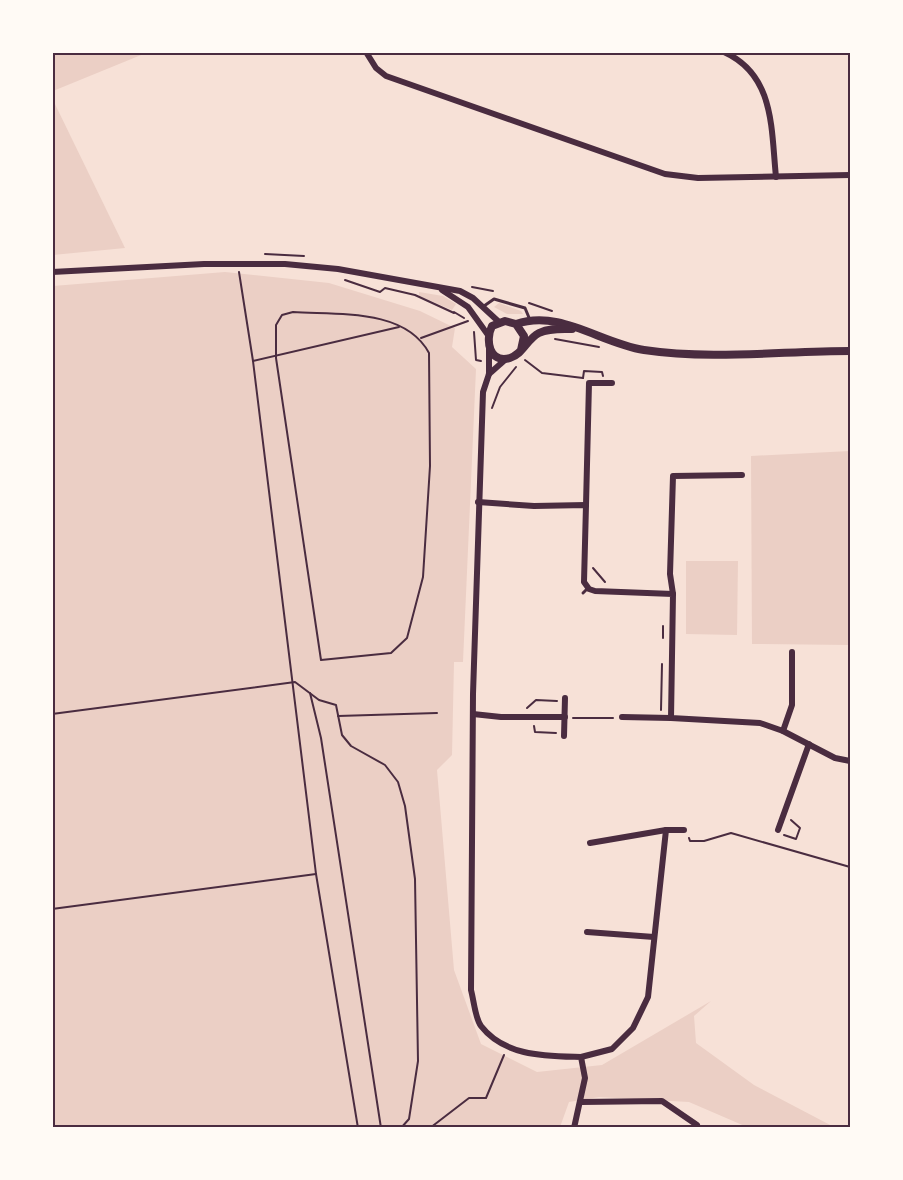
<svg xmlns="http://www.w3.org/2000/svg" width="903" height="1180" font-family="'Fira Sans Condensed',sans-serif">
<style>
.green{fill:#ebcfc5}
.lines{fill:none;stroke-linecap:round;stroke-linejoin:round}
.path{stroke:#4a2c40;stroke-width:2}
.service{stroke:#4a2c40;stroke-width:3}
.minor{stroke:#4a2c40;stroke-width:6}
.tertiary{stroke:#4a2c40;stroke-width:8}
.neatline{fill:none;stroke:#4a2c40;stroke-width:2}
</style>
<rect width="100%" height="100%" fill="#f7e1d7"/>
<!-- green -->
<g class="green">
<path d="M 53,52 L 146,52 L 146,53 L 53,91 Z"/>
<path d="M 52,100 L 53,100 L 125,248 L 53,255 Z"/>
<path d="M 225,272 L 329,283 L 420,311 L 455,328 L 452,347 L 476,369 L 463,662 L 454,662 L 452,755 L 437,770 L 454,970 L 481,1044 L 537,1072 L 602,1065 L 711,1001 L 694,1016 L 696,1043 L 754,1085 L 834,1127 L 747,1127 L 689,1102 L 599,1097 L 569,1102 L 560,1127 L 53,1127 L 53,286 Z"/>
<path d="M 419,292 L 443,296 L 456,304 L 452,310 L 419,296 Z"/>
<path d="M 499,303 L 521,311 L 523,314 L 507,314 L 494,307 Z"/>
<path d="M 850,451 L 850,645 L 752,644 L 751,456 Z"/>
<path d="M 686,561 L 738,561 L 737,635 L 686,634 Z"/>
</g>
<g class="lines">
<!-- path -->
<g class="path">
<path d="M 265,254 L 304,256"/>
<path d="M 239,272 L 253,361 L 316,874 L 358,1128"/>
<path d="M 345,280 L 380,292 L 385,288 L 415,295 L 454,313"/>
<path d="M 472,287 L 493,291"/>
<path d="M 529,303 L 552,311"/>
<path d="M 293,312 C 337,315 405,308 429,353 L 430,466 L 423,577 L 407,638 L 391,653 L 321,660 L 276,358 L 276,325 L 282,315 Z"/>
<path d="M 454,312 L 464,318"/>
<path d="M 474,332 L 476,360 L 481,361"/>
<path d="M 421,338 L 468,321"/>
<path d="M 555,339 L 599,347"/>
<path d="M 525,360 L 542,373 L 583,378"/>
<path d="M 253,361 L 399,327"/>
<path d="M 583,378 L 584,371 L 602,372 L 603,376"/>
<path d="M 492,408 L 500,387 L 516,367"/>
<path d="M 593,568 L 605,582"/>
<path d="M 663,638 L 663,626"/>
<path d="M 310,693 L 321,738 L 381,1128"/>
<path d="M 527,708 L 536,700 L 557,701"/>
<path d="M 661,710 L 662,664"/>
<path d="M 52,714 L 295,682 L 319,700 L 336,705 L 342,735 L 351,746 L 385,765 L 398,782 L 405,806 L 415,879 L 418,1061 L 409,1119 L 401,1128"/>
<path d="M 338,716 L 437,713"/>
<path d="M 573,718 L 613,718"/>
<path d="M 534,726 L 535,732 L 556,733"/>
<path d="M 784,835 L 796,839 L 800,828 L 791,820"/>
<path d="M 689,838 L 690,841 L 704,841 L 731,833 L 850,867"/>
<path d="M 52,909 L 316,874"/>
<path d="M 430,1128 L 469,1098 L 486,1098 L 504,1055"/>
</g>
<!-- service -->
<g class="service">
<path d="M 484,306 L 494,299 L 525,308 L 530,320"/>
<path d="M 583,593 L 588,588"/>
</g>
<!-- minor -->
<g class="minor">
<path d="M 366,52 L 376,68 L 386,76 L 665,174 L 698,178 L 850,175"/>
<path d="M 724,52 C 775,75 771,129 776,177"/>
<path d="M 52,272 L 204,264 L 285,264 L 338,269 L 460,291 L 473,298 L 499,322"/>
<path d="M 442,290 L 468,307 L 488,335"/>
<path d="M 489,348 L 489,374 L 483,392 L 473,694 L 471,990 C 474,1001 475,1018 481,1026 C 505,1057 547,1056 581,1057 L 585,1078 L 574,1128"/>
<path d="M 489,374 L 506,359"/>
<path d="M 478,502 L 534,506 L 586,505 L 584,582 L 589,589 L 595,591 L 673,594 L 671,718 L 760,723 L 783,731 L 835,758 L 850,761"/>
<path d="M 586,505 L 589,383 L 612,383"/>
<path d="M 673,594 L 670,574 L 673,476 L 742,475"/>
<path d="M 473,714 L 501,717 L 565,717"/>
<path d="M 622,717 L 671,718"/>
<path d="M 783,731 L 792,705 L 792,652"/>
<path d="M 564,736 L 565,698"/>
<path d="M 778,830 L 809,744"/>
<path d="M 590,843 L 666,830 L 684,830"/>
<path d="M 587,932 L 654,937"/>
<path d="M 581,1057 L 612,1049 L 633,1028 L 648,997 L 666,830"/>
<path d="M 581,1102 L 662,1101 L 697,1125"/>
</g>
<!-- tertiary -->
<g class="tertiary">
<path d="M 516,324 C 560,309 600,343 644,350 C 711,360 783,351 850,351"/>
<path d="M 521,350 L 524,336 L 516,324 L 505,321 L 492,326 C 485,340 489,364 510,358 C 523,354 527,339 539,333 C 549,328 561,329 572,329"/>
</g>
</g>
<!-- border -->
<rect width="903" height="1180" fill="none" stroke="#fffaf5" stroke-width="108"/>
<rect x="54" y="54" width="795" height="1072" class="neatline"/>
</svg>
